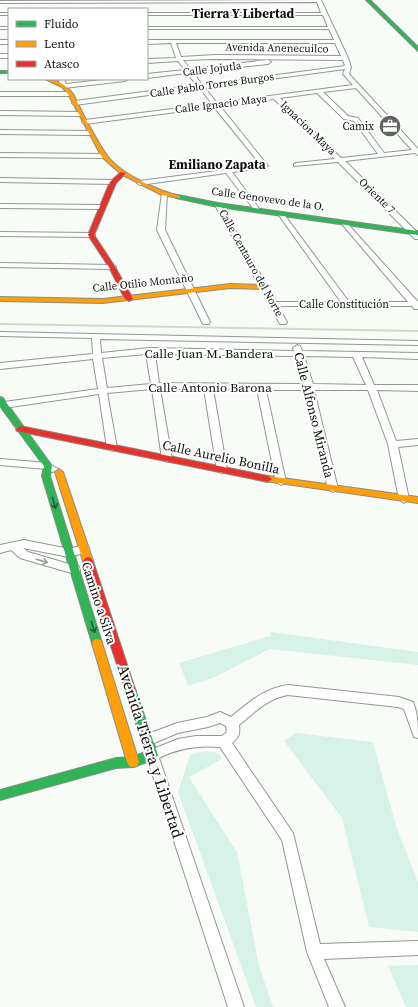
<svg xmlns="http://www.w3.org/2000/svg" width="418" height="1007" font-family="'Source Serif 4',serif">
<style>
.green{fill:#d7f2e8}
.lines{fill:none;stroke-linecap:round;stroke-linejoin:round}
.street-casing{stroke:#949694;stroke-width:2}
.fast-casing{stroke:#8b8d8b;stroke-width:2}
.slow-casing{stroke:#8b8d8b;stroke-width:2}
.jam-casing{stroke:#8b8d8b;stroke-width:2}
.street{fill:#fefffe;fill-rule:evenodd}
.fast{fill:#30b455;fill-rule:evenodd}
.slow{fill:#ff9f0a;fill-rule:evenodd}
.jam{fill:#e5322d;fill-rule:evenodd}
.rail{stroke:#d5d8c6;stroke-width:2}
.oneway{stroke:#206232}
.oneway2{stroke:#9f9f9f}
.labels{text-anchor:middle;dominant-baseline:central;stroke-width:4;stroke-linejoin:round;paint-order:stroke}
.far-street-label{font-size:11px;fill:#101010;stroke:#fff}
.far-poi-label{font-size:11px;fill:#101010;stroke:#fff;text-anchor:end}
.far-quarter-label{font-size:13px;font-weight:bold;fill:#101010;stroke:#fff}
.street-label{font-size:13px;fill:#101010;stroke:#fff}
.near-street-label{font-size:16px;fill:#101010;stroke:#fff}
</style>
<rect width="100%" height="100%" fill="#f7fcf7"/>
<!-- green -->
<g class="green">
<path d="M 271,632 L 418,652 L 418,665 L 270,649 L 213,678 L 188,686 L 179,663 L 270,636 Z"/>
<path d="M 296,733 L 372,742 L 374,746 L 396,826 L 418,882 L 418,932 L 369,927 L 342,818 L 284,741 Z"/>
<path d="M 205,751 L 218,753 L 222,759 L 189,777 L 190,779 L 237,852 L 259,966 L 273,1007 L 256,1007 L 178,792 L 190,755 Z"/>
<path d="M 418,965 L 418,1007 L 406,1007 L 388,966 Z"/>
</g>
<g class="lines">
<!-- street casing -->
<g class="street-casing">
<g id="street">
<path d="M 321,0 L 348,58 L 351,67 L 349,74 L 418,149 L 418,155 L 415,153 L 345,161 L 418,233 L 418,239 L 415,239 L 338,162 L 294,166 L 294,164 L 296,163 L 335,159 L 274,99 L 220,106 L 268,166 L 265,168 L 232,172 L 260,210 L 257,212 L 255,211 L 226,173 L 140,185 L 137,183 L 140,181 L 261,165 L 214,107 L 85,124 L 82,122 L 85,120 L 212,104 L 200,88 L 75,105 L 72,103 L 75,101 L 197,85 L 187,73 L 147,78 L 147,74 L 185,70 L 178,61 L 147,63 L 147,59 L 176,58 L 171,43 L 147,44 L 147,40 L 334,40 L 329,29 L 147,29 L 147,27 L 328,27 L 323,15 L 147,15 L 147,13 L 321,13 L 317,2 L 0,3 L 0,1 ZM 176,43 L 335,43 L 341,56 L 216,55 L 181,57 ZM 216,59 L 343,60 L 345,66 L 202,85 L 193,72 L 268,64 L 271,62 L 268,60 L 190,69 L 183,60 ZM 345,69 L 343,74 L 353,85 L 217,103 L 205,88 ZM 356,88 L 412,150 L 384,153 L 358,118 L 348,116 L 323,92 ZM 317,93 L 344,119 L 354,121 L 378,154 L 341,158 L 280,98 Z"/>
<rect x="0" y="13" width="9" height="2"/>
<rect x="0" y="27" width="9" height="2"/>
<rect x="0" y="40" width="9" height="4"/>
<rect x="0" y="54" width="9" height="4"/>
<path d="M 58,79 L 64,79 L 66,84 L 111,79 L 128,79 L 125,81 L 64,88 L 61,86 Z"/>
<path d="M 0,92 L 70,92 L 73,94 L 70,96 L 0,96 Z"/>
<path d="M 0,111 L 80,112 L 83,114 L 80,116 L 0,115 Z"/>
<path d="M 0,130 L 90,131 L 93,133 L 90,135 L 0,134 Z"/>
<path d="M 0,153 L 104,154 L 107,156 L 104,158 L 0,157 Z"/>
<path d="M 0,178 L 113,180 L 116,182 L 113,184 L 0,182 Z"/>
<path d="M 162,193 L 167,194 L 165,230 L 210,322 L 209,324 L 203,324 L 202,322 L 157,230 Z"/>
<path d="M 218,203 L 221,205 L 276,302 L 341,302 L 278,214 L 281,212 L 283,213 L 349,302 L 408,302 L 342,224 L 341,223 L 344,221 L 346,222 L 418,302 L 418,309 L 414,309 L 412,306 L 278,306 L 287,322 L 286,324 L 280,324 L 215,205 Z"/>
<path d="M 0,204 L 102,205 L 105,207 L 102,209 L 0,208 Z"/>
<path d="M 0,232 L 91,233 L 95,235 L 91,237 L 0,236 Z"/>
<path d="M 0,263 L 112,265 L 116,267 L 112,269 L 0,267 Z"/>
<path d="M 0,332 L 418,341 L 418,345 L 100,339 L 101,353 L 150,348 L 294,351 L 293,348 L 297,345 L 300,346 L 302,351 L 418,353 L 418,359 L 362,357 L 374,385 L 418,385 L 418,391 L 377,390 L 396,441 L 418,439 L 418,445 L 398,447 L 409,499 L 404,503 L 399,499 L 388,444 L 368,390 L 314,390 L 338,489 L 333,492 L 328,489 L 305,390 L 266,390 L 286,482 L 281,485 L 276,482 L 257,389 L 213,389 L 227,470 L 225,472 L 222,473 L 217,470 L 204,389 L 160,389 L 172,459 L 167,462 L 162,459 L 152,389 L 107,393 L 117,448 L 112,451 L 107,448 L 99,394 L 4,408 L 0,406 L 1,403 L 4,402 L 98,389 L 93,359 L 0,369 L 0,363 L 93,354 L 92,338 L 0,336 ZM 146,354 L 151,384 L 107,388 L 102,358 ZM 155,354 L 295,356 L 304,384 L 159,383 ZM 304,356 L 353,357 L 366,385 L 313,384 Z"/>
<path d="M 0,459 L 48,463 L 58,469 L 53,472 L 46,469 L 0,465 Z"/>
<path d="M 24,540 L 69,549 L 84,545 L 88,546 L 89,549 L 88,552 L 69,557 L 23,548 L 28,552 L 79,567 L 80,570 L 79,573 L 75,574 L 20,558 L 11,550 L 0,553 L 0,545 Z"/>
<path d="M 288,685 L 399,697 L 413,702 C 418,714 418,726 418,738 L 414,737 L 404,709 L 398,707 L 288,695 C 268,698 254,713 239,725 C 240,735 239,737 232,743 L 293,833 L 320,944 L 418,941 L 418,955 L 324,959 L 345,1007 L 329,1007 L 307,952 L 282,840 L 220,747 C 199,745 178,748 159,758 L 244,1007 L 228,1007 L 146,755 L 148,751 L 178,739 L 196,736 L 222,736 L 227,732 L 226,726 L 220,723 L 208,727 L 178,733 L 147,746 L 143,744 L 141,740 L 143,736 L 177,723 L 207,717 L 220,712 L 231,717 C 249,702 265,688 288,685 Z"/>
</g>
</g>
<!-- fast casing -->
<g class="fast-casing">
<g id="fast">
<path d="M 366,0 L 370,0 L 418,47 L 418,51 Z"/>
<rect x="0" y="71" width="9" height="2"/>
<path d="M 178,195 L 218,203 L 418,231 L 418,235 L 218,207 L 176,198 L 175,197 Z"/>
<path d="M 0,397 L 3,398 L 52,466 L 50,476 L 102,643 L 101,646 L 97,647 L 93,646 L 92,643 L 42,476 L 44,466 L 0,406 Z"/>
<path d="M 131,687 L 135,689 L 136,692 L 158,755 L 156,759 L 133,767 L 116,768 L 0,800 L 0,790 L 116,758 L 133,757 L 145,752 L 126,692 L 127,689 Z"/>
</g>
</g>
<!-- slow casing -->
<g class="slow-casing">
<g id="slow">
<path d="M 45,79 C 57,79 65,84 73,94 C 83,114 93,135 106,154 C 118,173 158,191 180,196 L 180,198 L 162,195 L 121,174 L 102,157 L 68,94 L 62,87 Z"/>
<path d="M 230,284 L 265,285 L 268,287 L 265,289 L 230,288 L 103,303 L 0,301 L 0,297 L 103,299 Z"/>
<path d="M 59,469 L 63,472 L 93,561 L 91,564 L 85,564 L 83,561 L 55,472 Z"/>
<path d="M 268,476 L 418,497 L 418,503 L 265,481 L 264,479 L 265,477 Z"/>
<path d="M 97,639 L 101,640 L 102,643 L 139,762 L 137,766 L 133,767 L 129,766 L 127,762 L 92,643 L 93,640 Z"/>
</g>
</g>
<!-- jam casing -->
<g class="jam-casing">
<g id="jam">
<path d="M 121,172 L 126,173 L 116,183 L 94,235 L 115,267 L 133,299 L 129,301 L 125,299 L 109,267 L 88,235 L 110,182 Z"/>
<path d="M 20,426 L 268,476 L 272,479 L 268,482 L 17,431 L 16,429 Z"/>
<path d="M 88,557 L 91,558 L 93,561 L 136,692 L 135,695 L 131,697 L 127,695 L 126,692 L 83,561 L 85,558 Z"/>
</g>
</g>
<!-- street -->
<use href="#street" class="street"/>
<!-- fast -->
<use href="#fast" class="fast"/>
<!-- slow -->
<use href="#slow" class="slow"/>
<!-- jam -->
<use href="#jam" class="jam"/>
<!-- rail -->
<path class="rail" d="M 0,324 L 418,331"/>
</g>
<!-- one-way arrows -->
<defs><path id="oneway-shaft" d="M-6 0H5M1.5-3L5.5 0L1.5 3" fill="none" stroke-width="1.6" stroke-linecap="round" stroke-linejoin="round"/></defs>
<g class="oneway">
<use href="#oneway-shaft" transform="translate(54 503) rotate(73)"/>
<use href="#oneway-shaft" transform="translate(93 627) rotate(73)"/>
</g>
<use class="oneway2" href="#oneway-shaft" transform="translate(42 561) rotate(16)"/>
<!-- icons -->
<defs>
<g id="office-disc" transform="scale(1.15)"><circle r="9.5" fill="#616361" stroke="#fff"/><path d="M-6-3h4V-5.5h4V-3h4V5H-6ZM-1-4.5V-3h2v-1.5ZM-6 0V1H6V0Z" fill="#fff"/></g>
</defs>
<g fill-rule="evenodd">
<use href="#office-disc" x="390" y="126"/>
</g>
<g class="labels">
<!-- far-street labels -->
<g class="far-street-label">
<text transform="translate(277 48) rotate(1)">Avenida Anenecuilco</text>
<text transform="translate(212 69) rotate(-7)">Calle Jojutla</text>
<text transform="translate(212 85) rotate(-8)">Calle Pablo Torres Burgos</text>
<text transform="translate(221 104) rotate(-7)">Calle Ignacio Maya</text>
<text transform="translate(308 128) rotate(44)">Ignacion Maya</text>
<text transform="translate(377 196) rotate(44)">Oriente 7</text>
<text transform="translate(268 199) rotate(8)">Calle Genovevo de la O.</text>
<text transform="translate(251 263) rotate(61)">Calle Centauro del Norte</text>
<text transform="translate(143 283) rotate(-6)">Calle Otilio Montaño</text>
<text x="344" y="304">Calle Constitución</text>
</g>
<!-- far-poi labels -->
<g class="far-poi-label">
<text x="374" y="126">Camix</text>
</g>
<!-- far-quarter labels -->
<g class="far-quarter-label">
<text x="243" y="13">Tierra Y Libertad</text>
<text x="217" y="164">Emiliano Zapata</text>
</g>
<!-- street labels -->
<g class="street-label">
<text x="209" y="353">Calle Juan M. Bandera</text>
<text x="210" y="387">Calle Antonio Barona</text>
<text transform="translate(314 415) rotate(76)">Calle Alfonso Miranda</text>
<text transform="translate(221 457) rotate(12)">Calle Aurelio Bonilla</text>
<text transform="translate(99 603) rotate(72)">Camino a Silva</text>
</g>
<!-- near-street labels -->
<g class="near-street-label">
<text transform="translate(151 751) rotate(72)">Avenida Tierra y Libertad</text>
</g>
</g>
<!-- legend -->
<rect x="8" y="8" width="140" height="72" fill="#ffffff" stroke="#9f9f9f"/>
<rect x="16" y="21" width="20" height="6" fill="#30b455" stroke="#9f9f9f"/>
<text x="44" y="28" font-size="12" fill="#101010">Fluido</text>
<rect x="16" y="41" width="20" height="6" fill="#ff9f0a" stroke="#9f9f9f"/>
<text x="44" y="48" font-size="12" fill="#101010">Lento</text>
<rect x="16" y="61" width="20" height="6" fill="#e5322d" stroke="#9f9f9f"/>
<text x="44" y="68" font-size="12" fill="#101010">Atasco</text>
</svg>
